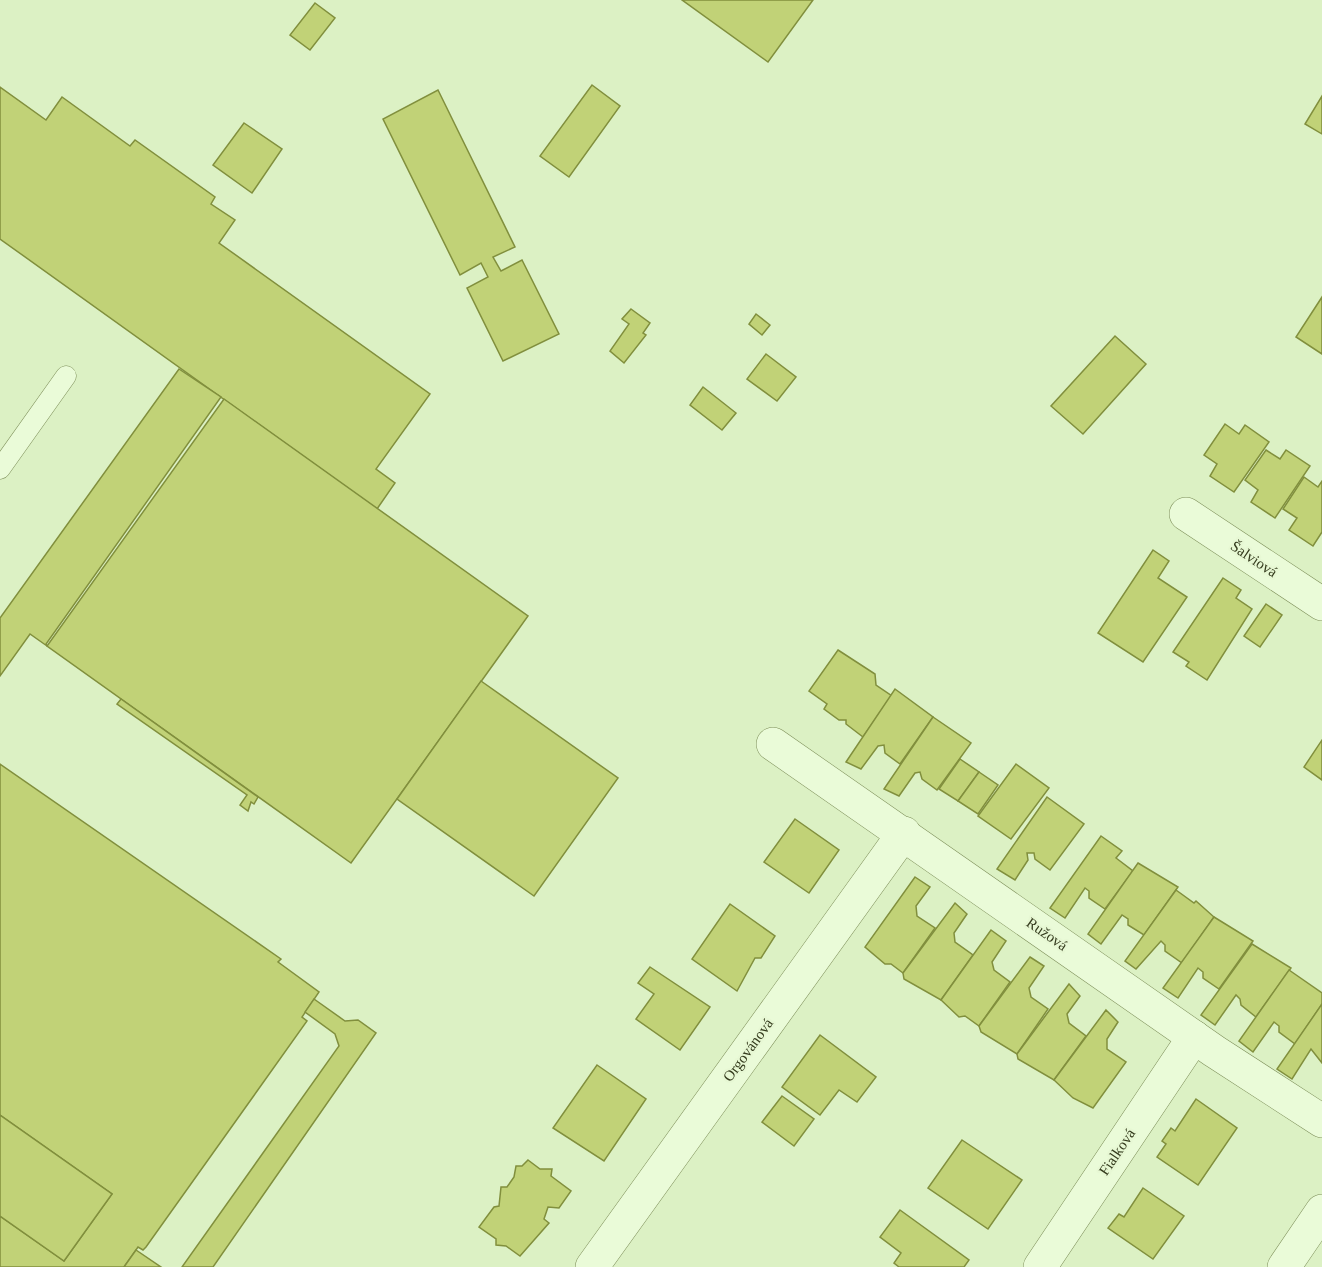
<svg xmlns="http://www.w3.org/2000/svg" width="1322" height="1267" font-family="Georgia,serif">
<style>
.building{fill:#c1d277;stroke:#818f3d;stroke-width:1.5}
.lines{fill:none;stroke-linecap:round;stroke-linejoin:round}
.lane-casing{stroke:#7d8e59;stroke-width:21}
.street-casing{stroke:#7d8e59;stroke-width:34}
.lane{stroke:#eafbd8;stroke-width:20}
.street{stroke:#eafbd8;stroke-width:33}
.labels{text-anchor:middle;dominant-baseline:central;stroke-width:4.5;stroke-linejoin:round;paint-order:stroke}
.street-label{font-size:15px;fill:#353c1e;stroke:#e7f8d4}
</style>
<rect width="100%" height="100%" fill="#dcf1c4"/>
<!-- building -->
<g class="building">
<path d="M 682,0 L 813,0 L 768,62 Z"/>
<path d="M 315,3 L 335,18 L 310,50 L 290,35 Z"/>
<path d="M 592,85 L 620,106 L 569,177 L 540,156 Z"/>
<path d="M 0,87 L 46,120 L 62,97 L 130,146 L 135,140 L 215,197 L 211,204 L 235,220 L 219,243 L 430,394 L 376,469 L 395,483 L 377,509 L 0,239 Z"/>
<path d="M 438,90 L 515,247 L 493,257 L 501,271 L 522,260 L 559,334 L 503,361 L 467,288 L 488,277 L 481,263 L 460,275 L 383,119 Z"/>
<path d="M 1322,96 L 1322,134 L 1305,124 Z"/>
<path d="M 244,123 L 282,149 L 252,193 L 213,165 Z"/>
<path d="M 1322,297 L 1322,354 L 1296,337 Z"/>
<path d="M 631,309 L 650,323 L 643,333 L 646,335 L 624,363 L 610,351 L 629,324 L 622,319 Z"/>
<path d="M 756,314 L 770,325 L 762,335 L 749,324 Z"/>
<path d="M 1115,336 L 1146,364 L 1083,434 L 1051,406 Z"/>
<path d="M 766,354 L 796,377 L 777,401 L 747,379 Z"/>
<path d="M 179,369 L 221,397 L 46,644 L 47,646 L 30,634 L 0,676 L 0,618 Z"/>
<path d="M 703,387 L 736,413 L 722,430 L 690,405 Z"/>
<path d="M 224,399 L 528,616 L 351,863 L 47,646 Z"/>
<path d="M 1225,424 L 1239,434 L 1245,425 L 1269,442 L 1234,492 L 1210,476 L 1217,464 L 1204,455 Z"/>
<path d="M 1266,450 L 1280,459 L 1286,450 L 1310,466 L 1275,518 L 1251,502 L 1258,490 L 1245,480 Z"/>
<path d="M 1304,477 L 1318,487 L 1322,481 L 1322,532 L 1313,546 L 1289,530 L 1297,518 L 1283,509 Z"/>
<path d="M 1153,550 L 1169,561 L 1158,578 L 1187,597 L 1143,662 L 1098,633 Z"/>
<path d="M 1223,578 L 1241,590 L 1236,598 L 1252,609 L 1207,680 L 1186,666 L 1189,662 L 1173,652 Z"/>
<path d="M 1266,604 L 1282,615 L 1260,647 L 1244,636 Z"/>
<path d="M 838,650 L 875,674 L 876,685 L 892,696 L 863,737 L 846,724 L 846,720 L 839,720 L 824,709 L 827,704 L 809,691 Z"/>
<path d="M 481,681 L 618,778 L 534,896 L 397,799 Z"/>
<path d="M 895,689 L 933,717 L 900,764 L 885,753 L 884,745 L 878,746 L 861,769 L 846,762 Z"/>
<path d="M 121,699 L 258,797 L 254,804 L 251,802 L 248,811 L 240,805 L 247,795 L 117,704 Z"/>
<path d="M 933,717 L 971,743 L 937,790 L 922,779 L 920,772 L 915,773 L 899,796 L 884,789 Z"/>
<path d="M 1322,740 L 1322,780 L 1304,767 Z"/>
<path d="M 960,759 L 979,772 L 958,801 L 939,789 Z"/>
<path d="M 0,764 L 281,959 L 278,962 L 319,992 L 302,1017 L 307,1021 L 146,1247 L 143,1250 L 138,1247 L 124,1267 L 0,1267 L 0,1216 L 64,1261 L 112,1194 L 0,1115 Z"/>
<path d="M 1016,764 L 1049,788 L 1011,839 L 978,816 Z"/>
<path d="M 979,772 L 998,785 L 978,814 L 958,801 Z"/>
<path d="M 1047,797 L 1084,824 L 1050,870 L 1035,859 L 1034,853 L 1027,853 L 1028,860 L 1015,880 L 997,869 Z"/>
<path d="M 795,819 L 839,850 L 809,893 L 764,862 Z"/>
<path d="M 1101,836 L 1122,851 L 1116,858 L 1133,871 L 1105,909 L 1089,898 L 1089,891 L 1085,888 L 1065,918 L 1050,908 Z"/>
<path d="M 1138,863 L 1178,887 L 1144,935 L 1128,925 L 1128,919 L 1122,915 L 1101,944 L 1088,934 Z"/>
<path d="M 915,877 L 930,887 L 916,906 L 917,916 L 935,928 L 903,973 L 891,964 L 885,964 L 865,947 Z"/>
<path d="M 1176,890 L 1194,903 L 1196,901 L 1214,917 L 1182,963 L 1165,951 L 1165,945 L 1161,941 L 1136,969 L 1125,961 Z"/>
<path d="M 955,903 L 967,914 L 954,933 L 955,942 L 973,955 L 941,1000 L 904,979 L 903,973 Z"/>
<path d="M 730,904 L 775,936 L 761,958 L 755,958 L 737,991 L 692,959 Z"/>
<path d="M 1214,917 L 1253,941 L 1219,989 L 1203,978 L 1203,972 L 1198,968 L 1178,998 L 1163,988 Z"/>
<path d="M 991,930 L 1006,941 L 992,962 L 994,970 L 1010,982 L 979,1026 L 965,1016 L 959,1017 L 941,1000 Z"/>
<path d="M 1252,944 L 1291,968 L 1256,1017 L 1241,1005 L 1240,999 L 1236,995 L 1215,1025 L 1201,1015 Z"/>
<path d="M 1030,957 L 1044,966 L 1029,988 L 1031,997 L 1048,1009 L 1017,1054 L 981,1032 L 979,1026 Z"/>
<path d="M 650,967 L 710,1007 L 680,1050 L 636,1019 L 654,994 L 638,983 Z"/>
<path d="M 1289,970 L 1322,993 L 1322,1004 L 1295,1044 L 1279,1032 L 1279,1026 L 1274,1022 L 1253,1052 L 1239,1041 Z"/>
<path d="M 1069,984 L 1080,996 L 1067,1014 L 1069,1023 L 1086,1036 L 1054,1080 L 1018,1059 L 1017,1054 Z"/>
<path d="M 314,999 L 345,1021 L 358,1020 L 376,1033 L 213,1267 L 182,1267 L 339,1046 L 335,1034 L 305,1012 Z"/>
<path d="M 1322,1004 L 1322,1063 L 1311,1049 L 1292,1079 L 1277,1069 Z"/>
<path d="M 1106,1010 L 1118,1022 L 1107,1039 L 1107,1049 L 1126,1062 L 1093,1108 L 1073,1098 L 1054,1080 Z"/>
<path d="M 820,1035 L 876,1077 L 857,1102 L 839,1090 L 820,1115 L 782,1087 Z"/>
<path d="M 597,1065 L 646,1099 L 604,1161 L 553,1128 Z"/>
<path d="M 782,1096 L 814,1119 L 794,1146 L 762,1122 Z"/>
<path d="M 1196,1099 L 1237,1128 L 1198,1185 L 1157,1157 L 1166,1144 L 1162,1141 L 1171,1128 L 1175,1131 Z"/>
<path d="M 0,1115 L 112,1194 L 64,1261 L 0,1216 Z"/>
<path d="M 962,1140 L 1022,1180 L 988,1229 L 928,1188 Z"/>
<path d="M 528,1160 L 540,1169 L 552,1169 L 551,1176 L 571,1191 L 559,1208 L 548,1207 L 544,1219 L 549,1223 L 520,1256 L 506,1246 L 496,1245 L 496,1239 L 479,1227 L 494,1207 L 499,1206 L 501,1187 L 507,1187 L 514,1177 L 516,1166 L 522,1166 Z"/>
<path d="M 1143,1188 L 1184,1216 L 1153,1259 L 1108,1228 L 1119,1214 L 1124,1217 Z"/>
<path d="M 900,1210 L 969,1260 L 964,1267 L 899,1267 L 894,1263 L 901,1253 L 880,1237 Z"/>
<path d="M 136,1250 L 161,1267 L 124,1267 Z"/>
</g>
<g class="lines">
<!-- lane casing -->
<g class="lane-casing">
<path id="lane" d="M 0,469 L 66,376"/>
</g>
<!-- street casing -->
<g class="street-casing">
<g id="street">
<path d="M 1186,514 L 1322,604"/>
<path d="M 773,744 L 1214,1051 L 1322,1121"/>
<path d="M 592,1267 L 904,833"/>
<path d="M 1040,1267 L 1194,1037"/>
<path d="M 1284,1267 L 1322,1211"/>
</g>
</g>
<!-- lane -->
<use href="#lane" class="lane"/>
<!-- street -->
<use href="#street" class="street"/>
</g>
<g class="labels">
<!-- street labels -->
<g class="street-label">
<text transform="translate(1254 559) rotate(34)">Šalviová</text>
<text transform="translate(1047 934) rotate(35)">Ružová</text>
<text transform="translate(748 1050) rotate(-54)">Orgovánová</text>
<text transform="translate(1117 1152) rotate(-56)">Fialková</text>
</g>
</g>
</svg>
